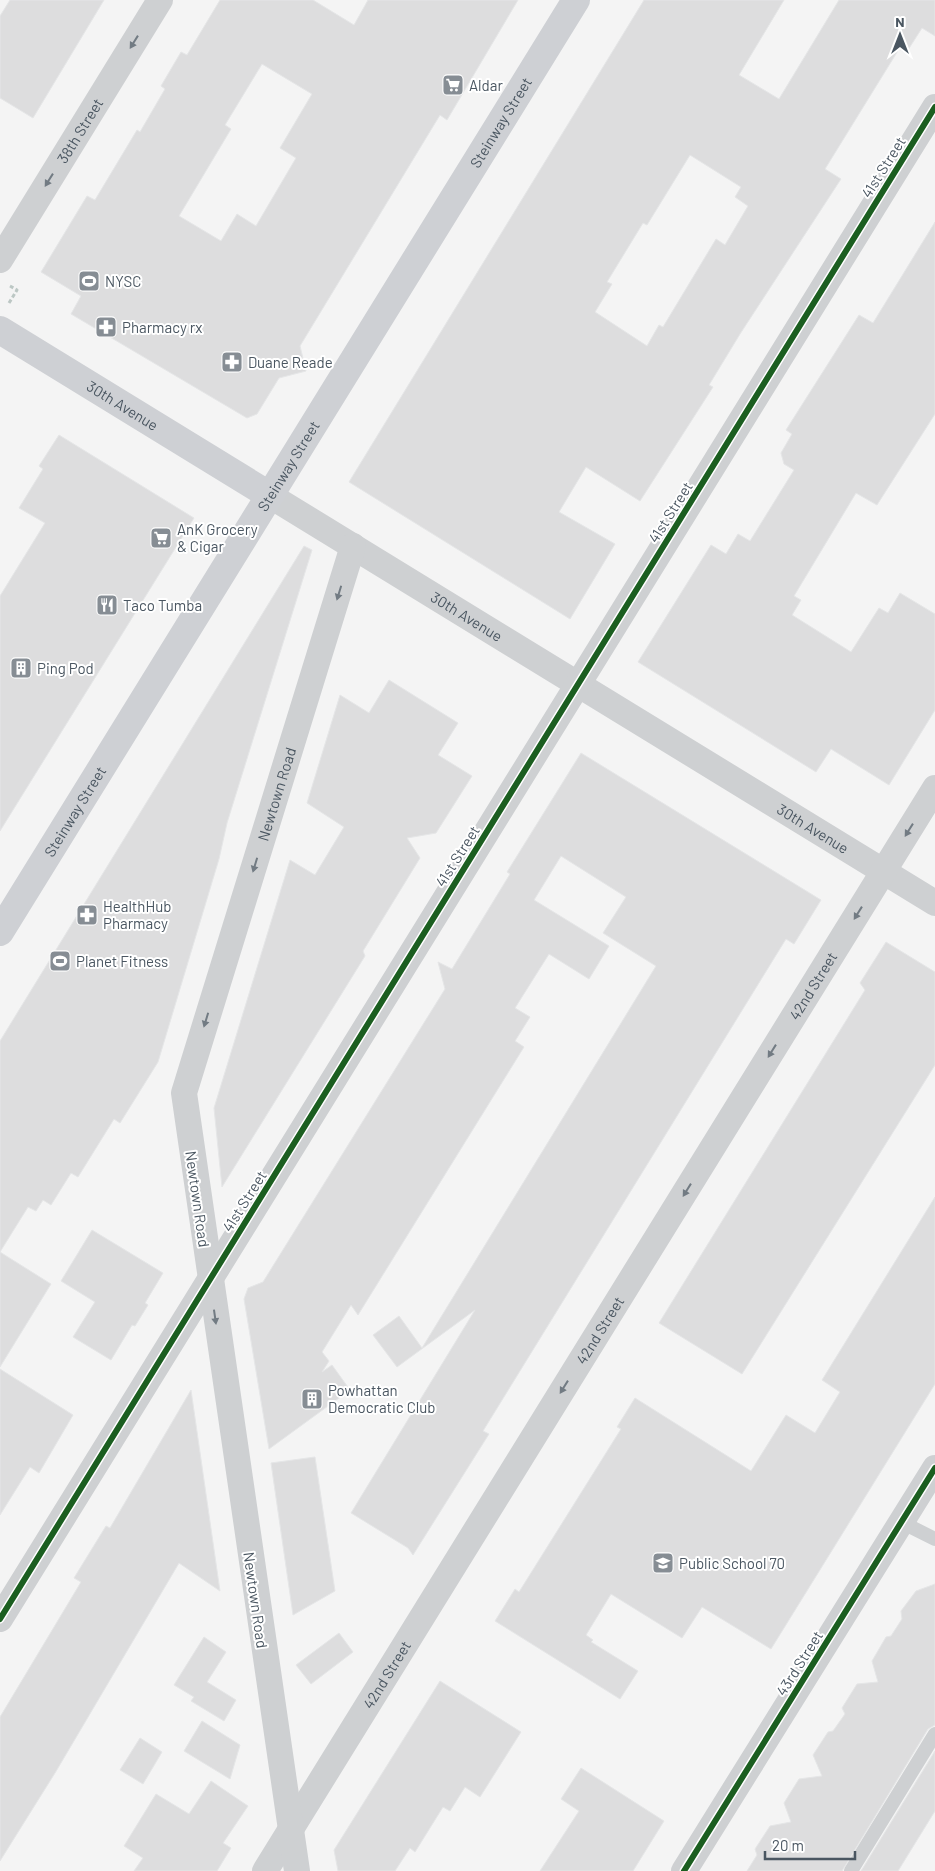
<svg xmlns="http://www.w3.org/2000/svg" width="935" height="1871" font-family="Barlow,sans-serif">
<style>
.building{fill:#ddddde;stroke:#e5e6e7;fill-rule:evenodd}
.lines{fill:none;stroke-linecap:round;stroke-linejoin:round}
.path{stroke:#bcc7c4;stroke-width:3;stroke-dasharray:4 2.5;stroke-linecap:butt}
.lane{stroke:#ced0d2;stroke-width:14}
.street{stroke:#ced0d2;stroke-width:26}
.secondary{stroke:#ced0d4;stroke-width:28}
.cycleway-casing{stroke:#fff;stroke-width:9}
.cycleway{stroke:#1b5e20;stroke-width:6}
.oneway{fill:#727b83}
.labels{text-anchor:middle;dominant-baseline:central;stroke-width:4;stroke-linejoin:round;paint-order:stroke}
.poi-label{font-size:15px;fill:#4a5661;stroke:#fff;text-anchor:start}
.street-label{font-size:15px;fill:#4a5661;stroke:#fff}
</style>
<rect width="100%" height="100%" fill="#f4f4f4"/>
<!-- building -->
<g class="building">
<path d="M 10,0 L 104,0 L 33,118 L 0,98 L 0,16 Z"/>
<path d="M 220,0 L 313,0 L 354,25 L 368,0 L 518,0 L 447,120 L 440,115 L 300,346 L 306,371 L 279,378 L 257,414 L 247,418 L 71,314 L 81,296 L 41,272 L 87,196 L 95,200 L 137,130 L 140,132 L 165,89 L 161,86 L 181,52 L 187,55 ZM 262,64 L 312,94 L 280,148 L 296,158 L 256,226 L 237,214 L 221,241 L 179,216 L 231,129 L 225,125 Z"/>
<path d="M 644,0 L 784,0 L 739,75 L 779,99 L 839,0 L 935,0 L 935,36 L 922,28 L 906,53 L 899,49 L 825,169 L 841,179 L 740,334 L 709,385 L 713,387 L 640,501 L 586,467 L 559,512 L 615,544 L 570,619 L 349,482 ZM 690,155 L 741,187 L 735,197 L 748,206 L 725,245 L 716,239 L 663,327 L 659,325 L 647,346 L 595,312 L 612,284 L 607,282 L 643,223 L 647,225 Z"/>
<path d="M 935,222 L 935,414 L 877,505 L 856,493 L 794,596 L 801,600 L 792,615 L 851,652 L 879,608 L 888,613 L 900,593 L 935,614 L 935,710 L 889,785 L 831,749 L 816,772 L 638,662 L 711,545 L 726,554 L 738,534 L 750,541 L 794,470 L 784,464 L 781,453 L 792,434 L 786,430 L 859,315 L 873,323 Z"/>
<path d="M 59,435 L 194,518 L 0,831 L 0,596 L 45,523 L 19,508 L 43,469 L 39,466 Z"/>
<path d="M 304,546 L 312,550 L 227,823 L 219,859 L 158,1062 L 120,1123 L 114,1119 L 78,1177 L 71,1173 L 51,1205 L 43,1200 L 36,1211 L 28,1207 L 0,1252 L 51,1284 L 0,1367 L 0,1041 Z"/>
<path d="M 389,680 L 458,723 L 438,755 L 472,776 L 436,833 L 407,838 L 420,858 L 363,951 L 365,956 L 222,1187 L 214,1108 L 290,860 L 315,875 L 344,827 L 307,803 L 340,695 L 369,713 Z"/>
<path d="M 581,753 L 821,900 L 794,944 L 786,939 L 483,1431 L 489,1434 L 413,1555 L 408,1548 L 351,1513 L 475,1310 L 397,1367 L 373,1335 L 399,1316 L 422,1348 L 656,966 L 603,933 L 626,897 L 561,856 L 534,900 L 609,946 L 589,979 L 549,954 L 515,1008 L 530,1017 L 515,1041 L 524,1047 L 358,1315 L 351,1305 L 322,1352 L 329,1361 L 322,1372 L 332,1365 L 350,1390 L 269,1449 L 244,1299 L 248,1288 L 263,1282 L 445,989 L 438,962 L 452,969 L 510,874 L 507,872 Z"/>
<path d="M 886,942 L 935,972 L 935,1065 L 742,1374 L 659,1323 L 865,990 L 860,983 Z"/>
<path d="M 935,1197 L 935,1384 L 771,1649 L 702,1607 L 682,1638 L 611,1594 L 586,1635 L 593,1640 L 591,1642 L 638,1671 L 620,1699 L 495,1621 L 515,1589 L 519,1592 L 621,1429 L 617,1427 L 635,1398 L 751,1471 L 786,1415 L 815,1433 L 840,1392 L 822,1380 Z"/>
<path d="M 92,1230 L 163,1273 L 145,1303 L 148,1305 L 135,1326 L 132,1325 L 111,1360 L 73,1337 L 95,1302 L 61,1281 Z"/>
<path d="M 0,1369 L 73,1415 L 39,1473 L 30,1467 L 0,1515 Z"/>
<path d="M 191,1390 L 220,1591 L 179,1563 L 55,1773 L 0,1861 L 0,1717 L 81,1582 L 74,1578 L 106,1526 L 110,1528 Z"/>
<path d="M 315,1457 L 335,1591 L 293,1615 L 271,1463 Z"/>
<path d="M 935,1584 L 935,1725 L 928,1729 L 842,1871 L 747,1871 L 757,1855 L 755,1849 L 770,1826 L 791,1822 L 784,1803 L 799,1779 L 822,1776 L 813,1755 L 828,1732 L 833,1731 L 845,1714 L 842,1708 L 857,1684 L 878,1682 L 872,1661 L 886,1637 L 891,1636 L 902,1619 L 901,1611 L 916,1591 Z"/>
<path d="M 339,1633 L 353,1652 L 311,1684 L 296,1665 Z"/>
<path d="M 204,1637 L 226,1652 L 207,1682 L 236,1700 L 224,1721 L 191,1701 L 194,1697 L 174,1685 Z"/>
<path d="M 440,1681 L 521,1732 L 480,1797 L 465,1787 L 450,1811 L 443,1807 L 415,1852 L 410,1848 L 395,1871 L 338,1871 L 334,1850 Z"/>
<path d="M 202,1721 L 240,1745 L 230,1779 L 184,1751 Z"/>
<path d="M 140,1738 L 162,1752 L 143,1784 L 120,1770 Z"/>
<path d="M 935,1751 L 935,1811 L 898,1871 L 861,1871 Z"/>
<path d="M 581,1768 L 664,1821 L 633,1871 L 540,1871 L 579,1811 L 561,1799 Z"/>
<path d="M 211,1781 L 248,1806 L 223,1843 L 231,1848 L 217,1871 L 134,1871 L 143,1858 L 124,1846 L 156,1794 L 189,1814 Z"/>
</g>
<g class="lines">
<!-- path -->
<path class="path" d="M 9,303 L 17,290 L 10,286"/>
<!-- lane -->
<g class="lane">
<path d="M 901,1522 L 935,1539"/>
<path d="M 851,1871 L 935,1734"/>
</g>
<!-- street -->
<g class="street">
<path id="s1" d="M 0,260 L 160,0"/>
<path id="s2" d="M 269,495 L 935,903"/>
<path d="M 0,1619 L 935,107"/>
<path id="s3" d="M 265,1871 L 935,788"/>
<path id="s4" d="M 297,1871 L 184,1093 L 353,546"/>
<path d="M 684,1871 L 935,1468"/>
</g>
<!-- secondary -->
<g class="secondary">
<path id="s5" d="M 0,330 L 269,495"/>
<path id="s6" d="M 0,932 L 576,0"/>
</g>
<!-- cycleway casing -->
<g class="cycleway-casing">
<g id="cycleway">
<path d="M 0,1619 L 935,107"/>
<path d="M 684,1871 L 935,1468"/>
</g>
</g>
<!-- cycleway -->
<use href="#cycleway" class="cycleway"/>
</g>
<!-- one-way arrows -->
<defs><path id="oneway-solid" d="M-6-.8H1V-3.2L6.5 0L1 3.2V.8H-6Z" transform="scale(1.25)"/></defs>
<g class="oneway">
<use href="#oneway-solid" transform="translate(134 42) rotate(122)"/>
<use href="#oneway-solid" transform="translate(49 180) rotate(122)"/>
<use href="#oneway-solid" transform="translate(339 593) rotate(107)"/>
<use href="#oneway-solid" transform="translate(909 830) rotate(122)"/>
<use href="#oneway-solid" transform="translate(255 865) rotate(107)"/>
<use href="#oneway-solid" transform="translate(858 913) rotate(122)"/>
<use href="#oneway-solid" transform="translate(206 1020) rotate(107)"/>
<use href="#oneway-solid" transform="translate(772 1051) rotate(122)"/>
<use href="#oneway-solid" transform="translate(687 1190) rotate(122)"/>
<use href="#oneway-solid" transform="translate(215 1317) rotate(82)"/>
<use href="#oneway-solid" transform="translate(564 1387) rotate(122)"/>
</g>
<!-- icons -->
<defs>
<g id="supermarket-square" transform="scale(1.125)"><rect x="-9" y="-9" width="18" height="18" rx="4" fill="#868d94" stroke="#fff"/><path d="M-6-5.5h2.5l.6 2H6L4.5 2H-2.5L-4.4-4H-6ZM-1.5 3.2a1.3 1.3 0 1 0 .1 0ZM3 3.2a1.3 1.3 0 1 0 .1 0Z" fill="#fff"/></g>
<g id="stadium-square" transform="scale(1.125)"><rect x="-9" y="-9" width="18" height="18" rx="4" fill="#868d94" stroke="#fff"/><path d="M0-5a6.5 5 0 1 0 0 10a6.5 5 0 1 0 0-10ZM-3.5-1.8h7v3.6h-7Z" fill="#fff"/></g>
<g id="pharmacy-square" transform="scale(1.125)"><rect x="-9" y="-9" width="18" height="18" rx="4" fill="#868d94" stroke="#fff"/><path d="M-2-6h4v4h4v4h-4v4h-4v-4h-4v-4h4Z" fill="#fff"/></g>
<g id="restaurant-square" transform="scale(1.125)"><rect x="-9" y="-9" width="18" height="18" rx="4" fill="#868d94" stroke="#fff"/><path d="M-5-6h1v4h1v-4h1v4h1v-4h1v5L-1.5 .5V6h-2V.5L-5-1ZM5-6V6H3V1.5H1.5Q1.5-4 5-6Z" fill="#fff"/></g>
<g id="building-square" transform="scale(1.125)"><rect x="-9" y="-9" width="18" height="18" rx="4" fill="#868d94" stroke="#fff"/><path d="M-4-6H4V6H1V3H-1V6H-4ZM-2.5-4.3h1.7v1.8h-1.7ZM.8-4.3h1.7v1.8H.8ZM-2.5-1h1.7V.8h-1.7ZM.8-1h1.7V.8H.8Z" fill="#fff"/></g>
<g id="school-square" transform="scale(1.125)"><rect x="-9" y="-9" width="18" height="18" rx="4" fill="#868d94" stroke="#fff"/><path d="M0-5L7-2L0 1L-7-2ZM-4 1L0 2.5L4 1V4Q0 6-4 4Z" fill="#fff"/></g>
</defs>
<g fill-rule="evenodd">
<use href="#supermarket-square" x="453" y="85"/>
<use href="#stadium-square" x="89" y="281"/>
<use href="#pharmacy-square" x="106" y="327"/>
<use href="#pharmacy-square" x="232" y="362"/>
<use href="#supermarket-square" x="161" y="538"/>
<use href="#restaurant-square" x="107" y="605"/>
<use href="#building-square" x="21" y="668"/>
<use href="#pharmacy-square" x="87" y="915"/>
<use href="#stadium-square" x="60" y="961"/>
<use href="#building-square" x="312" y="1399"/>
<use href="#school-square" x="663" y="1563"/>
</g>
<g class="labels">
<!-- poi labels -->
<g class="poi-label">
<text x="469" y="85">Aldar</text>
<text x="105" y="281">NYSC</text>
<text x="122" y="327">Pharmacy rx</text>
<text x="248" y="362">Duane Reade</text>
<text x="177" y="529">AnK Grocery<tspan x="177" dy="17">&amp; Cigar</tspan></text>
<text x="123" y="605">Taco Tumba</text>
<text x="37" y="668">Ping Pod</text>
<text x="103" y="906">HealthHub<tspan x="103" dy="17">Pharmacy</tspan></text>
<text x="76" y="961">Planet Fitness</text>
<text x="328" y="1390">Powhattan<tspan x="328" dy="17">Democratic Club</tspan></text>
<text x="679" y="1563">Public School 70</text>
</g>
<!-- street labels -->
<g class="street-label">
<text stroke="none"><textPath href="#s6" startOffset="952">Steinway Street</textPath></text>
<text stroke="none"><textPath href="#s1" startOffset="152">38th Street</textPath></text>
<text transform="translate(883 167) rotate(-58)">41st Street</text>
<text stroke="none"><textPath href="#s5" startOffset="144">30th Avenue</textPath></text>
<text stroke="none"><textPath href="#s6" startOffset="548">Steinway Street</textPath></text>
<text transform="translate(670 512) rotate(-58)">41st Street</text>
<text stroke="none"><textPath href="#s2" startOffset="232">30th Avenue</textPath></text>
<text stroke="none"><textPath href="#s4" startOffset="1099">Newtown Road</textPath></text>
<text stroke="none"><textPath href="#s6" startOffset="142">Steinway Street</textPath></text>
<text stroke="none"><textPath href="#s2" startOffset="638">30th Avenue</textPath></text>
<text transform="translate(457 856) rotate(-58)">41st Street</text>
<text stroke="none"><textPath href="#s3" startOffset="1041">42nd Street</textPath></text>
<text transform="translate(198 1199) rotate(82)">Newtown Road</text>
<text transform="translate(244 1201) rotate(-58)">41st Street</text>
<text stroke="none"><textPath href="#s3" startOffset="636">42nd Street</textPath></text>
<text transform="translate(256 1600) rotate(82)">Newtown Road</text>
<text transform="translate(799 1663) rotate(-58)">43rd Street</text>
<text stroke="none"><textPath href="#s3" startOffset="231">42nd Street</textPath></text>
</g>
</g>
<!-- north arrow -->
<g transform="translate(900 35)" stroke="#ffffff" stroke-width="4" paint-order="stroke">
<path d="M0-4L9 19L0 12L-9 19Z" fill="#4a5661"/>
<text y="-8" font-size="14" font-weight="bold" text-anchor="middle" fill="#4a5661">N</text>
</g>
<!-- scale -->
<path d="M765 1851v8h90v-8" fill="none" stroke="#4a5661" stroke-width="2.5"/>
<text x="772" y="1851" font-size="15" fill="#4a5661" stroke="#ffffff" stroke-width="4" paint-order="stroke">20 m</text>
</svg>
